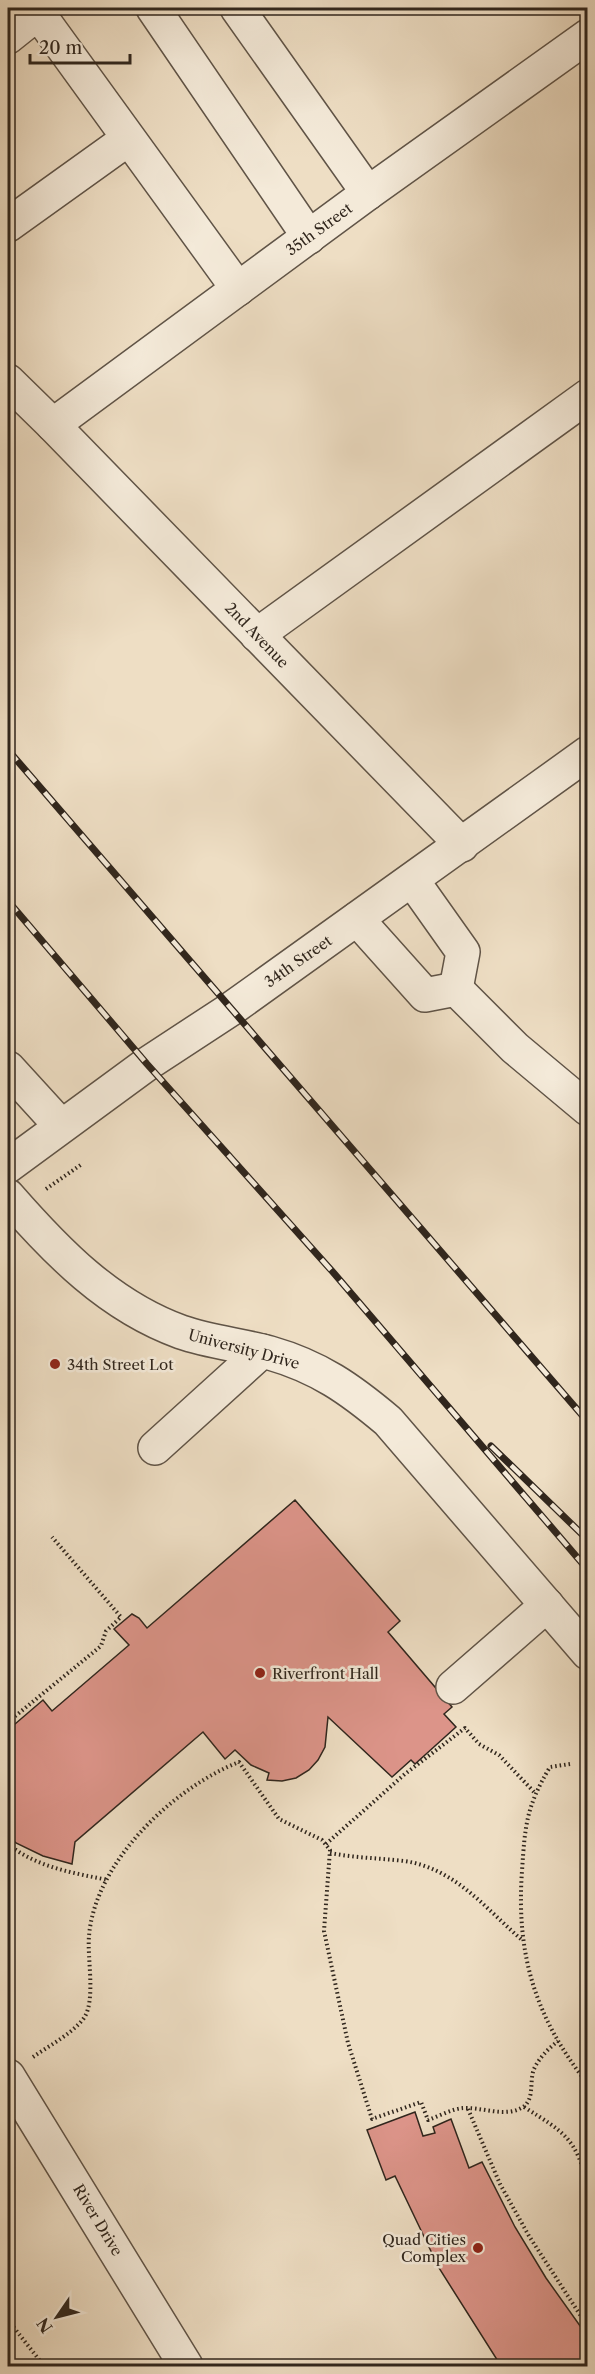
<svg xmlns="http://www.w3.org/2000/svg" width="595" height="2374" font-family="'Libre Caslon Text',serif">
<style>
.building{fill:#dc9489;stroke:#30261d;stroke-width:1.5}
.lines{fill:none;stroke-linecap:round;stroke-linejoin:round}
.minor-casing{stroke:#605447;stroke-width:36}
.path{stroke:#30261d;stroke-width:4;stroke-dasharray:1.5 3;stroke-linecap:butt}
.minor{stroke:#f4ead9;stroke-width:33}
.rail-casing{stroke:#30261d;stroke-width:7}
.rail{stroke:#f4ead9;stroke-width:4.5;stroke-dasharray:14;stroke-linecap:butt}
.poi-dot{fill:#8f2418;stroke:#f4ead9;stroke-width:2}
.labels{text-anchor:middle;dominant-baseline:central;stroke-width:5;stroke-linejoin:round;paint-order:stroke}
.street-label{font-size:15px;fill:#30261d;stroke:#f4ead9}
.poi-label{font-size:15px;fill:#30261d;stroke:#f4ead9;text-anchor:start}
</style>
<rect width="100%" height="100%" fill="#eedec4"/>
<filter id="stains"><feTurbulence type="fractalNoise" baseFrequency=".00333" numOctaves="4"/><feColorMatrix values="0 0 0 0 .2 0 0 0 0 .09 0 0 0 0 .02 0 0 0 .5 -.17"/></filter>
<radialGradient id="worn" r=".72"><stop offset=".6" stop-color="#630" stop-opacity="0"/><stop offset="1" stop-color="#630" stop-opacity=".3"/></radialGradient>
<!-- building -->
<g class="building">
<path d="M 295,1500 L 400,1621 L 388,1632 L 452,1707 L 444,1714 L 456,1727 L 415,1764 L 411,1760 L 392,1777 L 328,1717 L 325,1747 L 318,1760 L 309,1770 L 296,1778 L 282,1781 L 267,1780 L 269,1773 L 251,1765 L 235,1750 L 225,1759 L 203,1732 L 75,1842 L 72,1864 L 43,1856 L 16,1843 L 8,1835 L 8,1730 L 43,1700 L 52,1711 L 129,1645 L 114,1629 L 132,1614 L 139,1618 L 147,1628 Z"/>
<path d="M 415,2112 L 423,2136 L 435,2133 L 433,2127 L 451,2119 L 469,2168 L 482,2162 L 515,2227 L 546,2278 L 588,2337 L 588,2366 L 501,2366 L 439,2268 L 395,2176 L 386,2180 L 367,2130 Z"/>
</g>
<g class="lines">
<!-- minor casing -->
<g class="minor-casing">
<g id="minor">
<path d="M 153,8 L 309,237"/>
<path d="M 237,8 L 368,193"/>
<path d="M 8,37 L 38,13 L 238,289"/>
<path d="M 8,225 L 128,139"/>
<path d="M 8,381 L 53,425 L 462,845"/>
<path d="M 53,425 L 368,193 L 588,36"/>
<path d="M 257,635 L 588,396"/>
<path d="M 412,880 L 463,952 L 456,989"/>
<path d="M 357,919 L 425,995 L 456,989 L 515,1048 L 588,1109"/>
<path d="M 8,1068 L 61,1126"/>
<path d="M 8,1166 L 147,1064 L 231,1009 L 588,753"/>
<path d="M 8,1196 C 57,1252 109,1306 181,1332 C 210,1342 241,1345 270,1353 C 319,1367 350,1389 388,1421 L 588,1653"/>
<path d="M 155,1448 L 262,1351"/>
<path d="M 453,1687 L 547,1605"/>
<path d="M 8,2076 L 186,2366"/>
</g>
</g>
<!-- path -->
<g class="path">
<path d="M 46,1189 L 82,1164"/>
<path d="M 8,1722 L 101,1646 L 106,1631 L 121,1617 L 52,1537"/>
<path d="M 570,1764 L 550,1767 C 526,1807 525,1826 522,1871 C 516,1954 535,2018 588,2084"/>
<path d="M 8,1844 C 36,1867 73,1873 108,1880"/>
<path d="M 326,1844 L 405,1774 L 465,1728 L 479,1744 L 499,1755 L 535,1793"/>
<path d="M 330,1853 C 355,1858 379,1858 404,1861 C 455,1868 486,1909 522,1940"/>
<path d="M 33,2057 C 50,2045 72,2034 84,2018 C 96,2000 87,1958 89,1936 C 95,1862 173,1788 239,1762 L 279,1819 L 322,1840 L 330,1850 L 324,1931 L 348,2043 L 372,2119 L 421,2102 L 428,2120 C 439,2116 452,2109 463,2108 C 482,2107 506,2118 523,2107 C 535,2099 529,2081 534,2069 C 539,2058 549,2048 558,2041"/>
<path d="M 524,2107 C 565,2133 575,2137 588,2185"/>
<path d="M 468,2109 L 500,2184 L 529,2236 L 588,2327"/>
<path d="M 8,2320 L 44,2366"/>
</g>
<!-- minor -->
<use href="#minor" class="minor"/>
<!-- rail casing -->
<g class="rail-casing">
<g id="rail">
<path d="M 8,750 L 588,1422"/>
<path d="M 8,901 L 147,1064 L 332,1271 L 588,1570"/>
<path d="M 491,1446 L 588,1540"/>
</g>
</g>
<!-- rail -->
<use href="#rail" class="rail"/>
</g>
<!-- markers -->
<g class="poi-dot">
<circle cx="55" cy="1364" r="6"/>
<circle cx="260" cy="1673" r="6"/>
<circle cx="478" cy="2248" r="6"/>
</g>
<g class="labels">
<!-- street labels -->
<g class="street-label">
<text transform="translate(319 229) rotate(-36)">35th Street</text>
<text transform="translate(257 635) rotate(46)">2nd Avenue</text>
<text transform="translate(298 961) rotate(-35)">34th Street</text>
<text transform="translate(244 1349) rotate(15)">University Drive</text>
<text transform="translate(98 2220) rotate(59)">River Drive</text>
</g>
<!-- poi labels -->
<g class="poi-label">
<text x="67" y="1364">34th Street Lot</text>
<text x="272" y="1673">Riverfront Hall</text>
<text x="466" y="2239" text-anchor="end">Quad Cities<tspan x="466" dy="17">Complex</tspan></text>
</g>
</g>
<!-- margin -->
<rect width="595" height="2374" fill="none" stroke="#eedec4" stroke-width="30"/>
<rect x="9" y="9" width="577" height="2356" fill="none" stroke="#30261d" stroke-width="3"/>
<rect x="15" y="15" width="565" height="2344" fill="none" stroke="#30261d" stroke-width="1.5"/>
<!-- north arrow -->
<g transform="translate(57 2317) rotate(235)" stroke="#f4ead9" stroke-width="4.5" paint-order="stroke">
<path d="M0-4.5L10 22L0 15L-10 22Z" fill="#30261d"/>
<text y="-9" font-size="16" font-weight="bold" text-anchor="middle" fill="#30261d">N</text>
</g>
<!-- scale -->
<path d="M30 54v9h100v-9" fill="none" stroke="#30261d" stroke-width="3"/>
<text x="39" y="54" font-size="18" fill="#30261d" stroke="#f4ead9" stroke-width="4.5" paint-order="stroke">20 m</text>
<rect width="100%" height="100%" filter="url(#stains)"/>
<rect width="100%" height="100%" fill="url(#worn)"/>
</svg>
